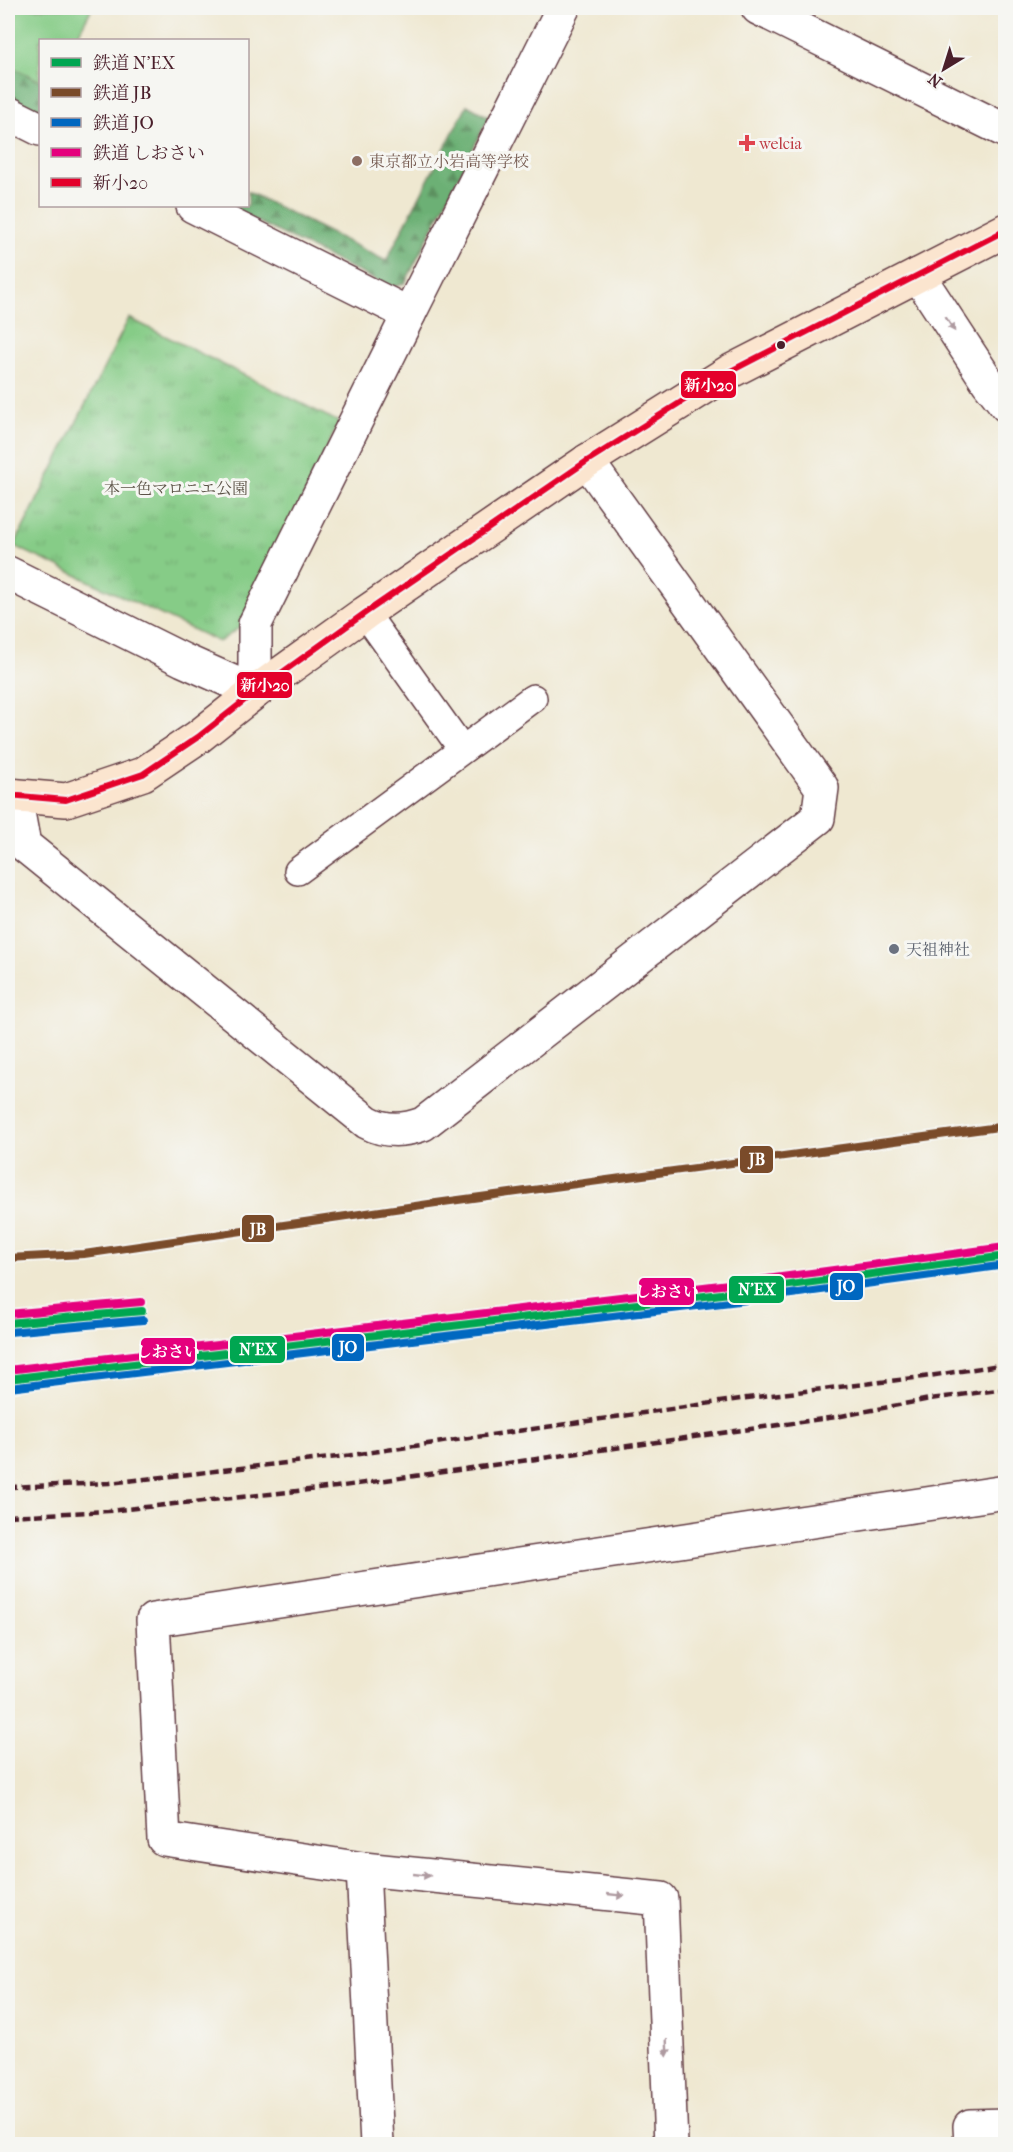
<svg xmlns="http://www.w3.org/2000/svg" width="1013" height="2152" font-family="'IM FELL French Canon','Noto Serif JP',serif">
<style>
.grass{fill:url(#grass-tufts);stroke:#687659;stroke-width:1.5}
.forest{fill:url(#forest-firs);stroke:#5b6850;stroke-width:1.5}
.garden{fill:#86cc87;stroke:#687659;stroke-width:1.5}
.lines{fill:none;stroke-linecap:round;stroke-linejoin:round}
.lane-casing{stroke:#633d44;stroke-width:30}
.street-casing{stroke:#633d44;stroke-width:36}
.secondary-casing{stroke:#633d44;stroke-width:36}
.lane{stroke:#fff;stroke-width:27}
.street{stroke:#fff;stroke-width:33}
.secondary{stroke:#fbe5cf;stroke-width:33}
.rail{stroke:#4a1f2b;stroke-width:4.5;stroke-dasharray:9 4.5;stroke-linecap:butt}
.bus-1-casing{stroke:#f6f6f2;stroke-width:10}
.bus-1{stroke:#e4002b;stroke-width:6}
.rail-1-casing{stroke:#f6f6f2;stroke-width:12}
.rail-2-casing{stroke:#f6f6f2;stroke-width:12}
.rail-3-casing{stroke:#f6f6f2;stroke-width:12}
.rail-4-casing{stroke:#f6f6f2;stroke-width:12}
.rail-1{stroke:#00a651;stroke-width:8}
.rail-2{stroke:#7a4b2a;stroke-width:8}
.rail-3{stroke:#0067c0;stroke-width:8}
.rail-4{stroke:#e5007d;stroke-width:8}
.oneway{fill:#ae9aa0}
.health-dot{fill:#e0444e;stroke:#f6f6f2;stroke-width:2}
.education-dot{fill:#8d6e63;stroke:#f6f6f2;stroke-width:2}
.bus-dot{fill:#4a1f2b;stroke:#f6f6f2;stroke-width:2}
.worship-dot{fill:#6b7280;stroke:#f6f6f2;stroke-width:2}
.labels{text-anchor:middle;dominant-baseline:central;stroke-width:6;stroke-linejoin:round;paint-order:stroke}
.health-label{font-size:16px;fill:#be3a42;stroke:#f6f6f2;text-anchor:start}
.education-label{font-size:16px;fill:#785e54;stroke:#f6f6f2;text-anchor:start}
.park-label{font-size:16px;fill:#5c5347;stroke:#f6f6f2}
.worship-label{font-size:16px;fill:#5b616d;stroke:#f6f6f2;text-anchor:start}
.line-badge{stroke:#f6f6f2;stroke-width:2}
.badge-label{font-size:16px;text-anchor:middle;font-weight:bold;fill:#fff}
</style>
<defs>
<pattern id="grass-tufts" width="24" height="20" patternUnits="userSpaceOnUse" patternTransform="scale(1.5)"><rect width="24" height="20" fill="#86cc87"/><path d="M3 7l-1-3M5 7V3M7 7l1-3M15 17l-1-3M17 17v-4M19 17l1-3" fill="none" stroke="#75af75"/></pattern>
<pattern id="forest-firs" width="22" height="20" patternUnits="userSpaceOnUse" patternTransform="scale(1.5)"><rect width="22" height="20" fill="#6cb074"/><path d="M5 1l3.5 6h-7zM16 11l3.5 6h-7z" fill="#5b8f5f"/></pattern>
</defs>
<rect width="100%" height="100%" fill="#f6f6f2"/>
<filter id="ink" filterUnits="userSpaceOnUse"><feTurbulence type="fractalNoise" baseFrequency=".0167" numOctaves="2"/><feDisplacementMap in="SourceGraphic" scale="12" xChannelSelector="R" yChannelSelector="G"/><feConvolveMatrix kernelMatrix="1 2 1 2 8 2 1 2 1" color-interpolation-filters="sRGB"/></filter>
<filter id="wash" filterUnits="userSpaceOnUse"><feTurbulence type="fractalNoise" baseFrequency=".008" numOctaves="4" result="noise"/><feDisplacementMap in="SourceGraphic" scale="24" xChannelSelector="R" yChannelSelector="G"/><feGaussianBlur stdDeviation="1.35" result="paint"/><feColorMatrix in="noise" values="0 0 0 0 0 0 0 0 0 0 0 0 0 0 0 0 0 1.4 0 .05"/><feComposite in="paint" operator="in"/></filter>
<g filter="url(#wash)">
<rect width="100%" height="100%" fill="#efe8d1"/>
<!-- grass -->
<path class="grass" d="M 129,318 L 339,422 L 243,625 L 219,642 L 14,546 Z"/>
<!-- forest -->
<g class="forest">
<path d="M 8,65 L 40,81 L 40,113 L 8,97 Z"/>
<path d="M 467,105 L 489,117 L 405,283 L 391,288 L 226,206 L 248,206 L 248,192 L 386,261 Z"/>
</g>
<!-- garden -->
<path class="garden" d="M 8,8 L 92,8 L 75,40 L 40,40 L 40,81 L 8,65 Z"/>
</g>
<g filter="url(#ink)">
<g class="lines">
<!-- lane casing -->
<g class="lane-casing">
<g id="lane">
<path d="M 365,613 L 462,749"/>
<path d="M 298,871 L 533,698"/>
</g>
</g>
<!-- street casing -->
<g class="street-casing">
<g id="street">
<path d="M 758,8 L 1006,131"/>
<path d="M 8,113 L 40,129"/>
<path d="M 193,206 L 409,314 L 563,8"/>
<path d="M 918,275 L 988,382 L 1006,405"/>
<path d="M 8,573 L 183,660 L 255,692 L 255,624 L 409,314"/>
<path d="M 15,796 L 24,845 L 367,1122 C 385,1132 404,1131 423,1124 L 818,818 L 822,788 L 587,461"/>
<path d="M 363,1869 L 377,2144"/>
<path d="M 671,2144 L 661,1899 L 363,1869 L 164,1839 L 153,1620 L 1006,1492"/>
<path d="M 971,2144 L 970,2126 L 1006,2125"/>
</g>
</g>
<!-- secondary casing -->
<g class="secondary-casing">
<path id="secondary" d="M 8,795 L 66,800 L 143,774 L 198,737 L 255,692 L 365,613 L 587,461 L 729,372 L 1006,230"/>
</g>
<!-- lane -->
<use href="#lane" class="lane"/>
<!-- street -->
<use href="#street" class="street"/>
<!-- secondary -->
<use href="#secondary" class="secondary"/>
<!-- rail -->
<g class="rail">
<path d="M 8,1487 L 110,1483 L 338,1457 L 747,1398 L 923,1377 L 1006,1364"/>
<path d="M 8,1516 L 108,1511 L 336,1487 L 836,1417 L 930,1399 L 1006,1389"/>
</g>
<!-- bus-1 casing -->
<g class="bus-1-casing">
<path id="bus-1" d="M 8,795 L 66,800 L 143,774 L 198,737 L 255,692 L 365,613 L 587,461 L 729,372 L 1006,230"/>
</g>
<!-- bus-1 -->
<use href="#bus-1" class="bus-1"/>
<!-- rail-1 casing -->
<g class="rail-1-casing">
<g id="rail-1">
<path d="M 8,1323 L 142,1311"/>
<path d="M 8,1379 L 738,1292 L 1006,1256"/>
</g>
</g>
<!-- rail-2 casing -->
<g class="rail-2-casing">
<path id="rail-2" d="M 8,1258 L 84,1254 L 436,1203 L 1006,1126"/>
</g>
<!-- rail-3 casing -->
<g class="rail-3-casing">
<g id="rail-3">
<path d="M 9,1332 L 143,1320"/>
<path d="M 9,1388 L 739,1301 L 1006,1265"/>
</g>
</g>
<!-- rail-4 casing -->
<g class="rail-4-casing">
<g id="rail-4">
<path d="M 8,1314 L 141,1302"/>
<path d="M 8,1370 L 737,1283 L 1005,1247"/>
</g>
</g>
<!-- rail-1 -->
<use href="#rail-1" class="rail-1"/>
<!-- rail-2 -->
<use href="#rail-2" class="rail-2"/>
<!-- rail-3 -->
<use href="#rail-3" class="rail-3"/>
<!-- rail-4 -->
<use href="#rail-4" class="rail-4"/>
</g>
<!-- one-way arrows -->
<defs><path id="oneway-solid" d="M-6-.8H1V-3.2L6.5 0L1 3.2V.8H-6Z" transform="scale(1.5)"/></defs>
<g class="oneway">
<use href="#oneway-solid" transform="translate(950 324) rotate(57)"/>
<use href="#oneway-solid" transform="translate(422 1875) rotate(6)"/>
<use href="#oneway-solid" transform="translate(616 1895) rotate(6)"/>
<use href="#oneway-solid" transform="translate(667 2048) rotate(88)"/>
</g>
</g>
<!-- markers -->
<path class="health-dot" d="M744 134h6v6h6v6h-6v6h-6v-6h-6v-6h6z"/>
<circle class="education-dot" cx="357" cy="161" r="6"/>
<circle class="bus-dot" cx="781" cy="345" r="5"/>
<circle class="worship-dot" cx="894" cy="949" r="6"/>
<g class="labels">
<!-- health labels -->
<g class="health-label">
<text x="759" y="143">welcia</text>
</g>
<!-- education labels -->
<g class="education-label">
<text x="369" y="161">東京都立小岩高等学校</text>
</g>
<!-- park labels -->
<g class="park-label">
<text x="176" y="488">本一色マロニエ公園</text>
</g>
<!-- worship labels -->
<g class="worship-label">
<text x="906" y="949">天祖神社</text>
</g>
</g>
<g class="line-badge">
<rect x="680" y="370" width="57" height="29" rx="6" fill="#e4002b"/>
<rect x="236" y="671" width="57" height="28" rx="6" fill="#e4002b"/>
<rect x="739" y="1145" width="35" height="29" rx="6" fill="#7a4b2a"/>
<rect x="241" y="1214" width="34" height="29" rx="6" fill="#7a4b2a"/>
<rect x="829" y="1272" width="35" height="29" rx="6" fill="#0067c0"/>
<rect x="728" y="1275" width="57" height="29" rx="6" fill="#00a651"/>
<rect x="638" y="1277" width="57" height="29" rx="6" fill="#e5007d"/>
<rect x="331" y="1333" width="34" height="29" rx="6" fill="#0067c0"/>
<rect x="229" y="1335" width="57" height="29" rx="6" fill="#00a651"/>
<rect x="140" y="1337" width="56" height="28" rx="6" fill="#e5007d"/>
</g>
<g class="badge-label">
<text x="709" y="391">新小20</text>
<text x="265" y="691">新小20</text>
<text x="757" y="1165">JB</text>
<text x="258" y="1235">JB</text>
<text x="846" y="1292">JO</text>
<text x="757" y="1295">N'EX</text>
<text x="667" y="1297">しおさい</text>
<text x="348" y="1353">JO</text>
<text x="258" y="1355">N'EX</text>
<text x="168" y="1357">しおさい</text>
</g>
<!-- margin -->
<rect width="1013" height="2152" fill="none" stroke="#f6f6f2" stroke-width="30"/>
<!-- legend -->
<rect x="39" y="39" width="210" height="168" fill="#f6f6f2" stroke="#b1a0a2" stroke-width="1.5"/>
<rect x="51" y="58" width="30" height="9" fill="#00a651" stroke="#b1a0a2" stroke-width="1.5"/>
<text x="93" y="69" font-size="18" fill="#4a1f2b">鉄道 N'EX</text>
<rect x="51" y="88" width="30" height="9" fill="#7a4b2a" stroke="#b1a0a2" stroke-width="1.5"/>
<text x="93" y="99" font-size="18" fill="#4a1f2b">鉄道 JB</text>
<rect x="51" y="118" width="30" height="9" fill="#0067c0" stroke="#b1a0a2" stroke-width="1.5"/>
<text x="93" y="129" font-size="18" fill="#4a1f2b">鉄道 JO</text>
<rect x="51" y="148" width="30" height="9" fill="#e5007d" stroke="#b1a0a2" stroke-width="1.5"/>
<text x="93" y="159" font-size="18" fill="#4a1f2b">鉄道 しおさい</text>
<rect x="51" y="178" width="30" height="9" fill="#e4002b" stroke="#b1a0a2" stroke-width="1.5"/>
<text x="93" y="189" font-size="18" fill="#4a1f2b">新小20</text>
<!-- north arrow -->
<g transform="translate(944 69) rotate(218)" stroke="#f6f6f2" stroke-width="4.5" paint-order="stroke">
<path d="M0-4.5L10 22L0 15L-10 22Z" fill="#4a1f2b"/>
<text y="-9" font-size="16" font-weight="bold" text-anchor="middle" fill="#4a1f2b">N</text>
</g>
</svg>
